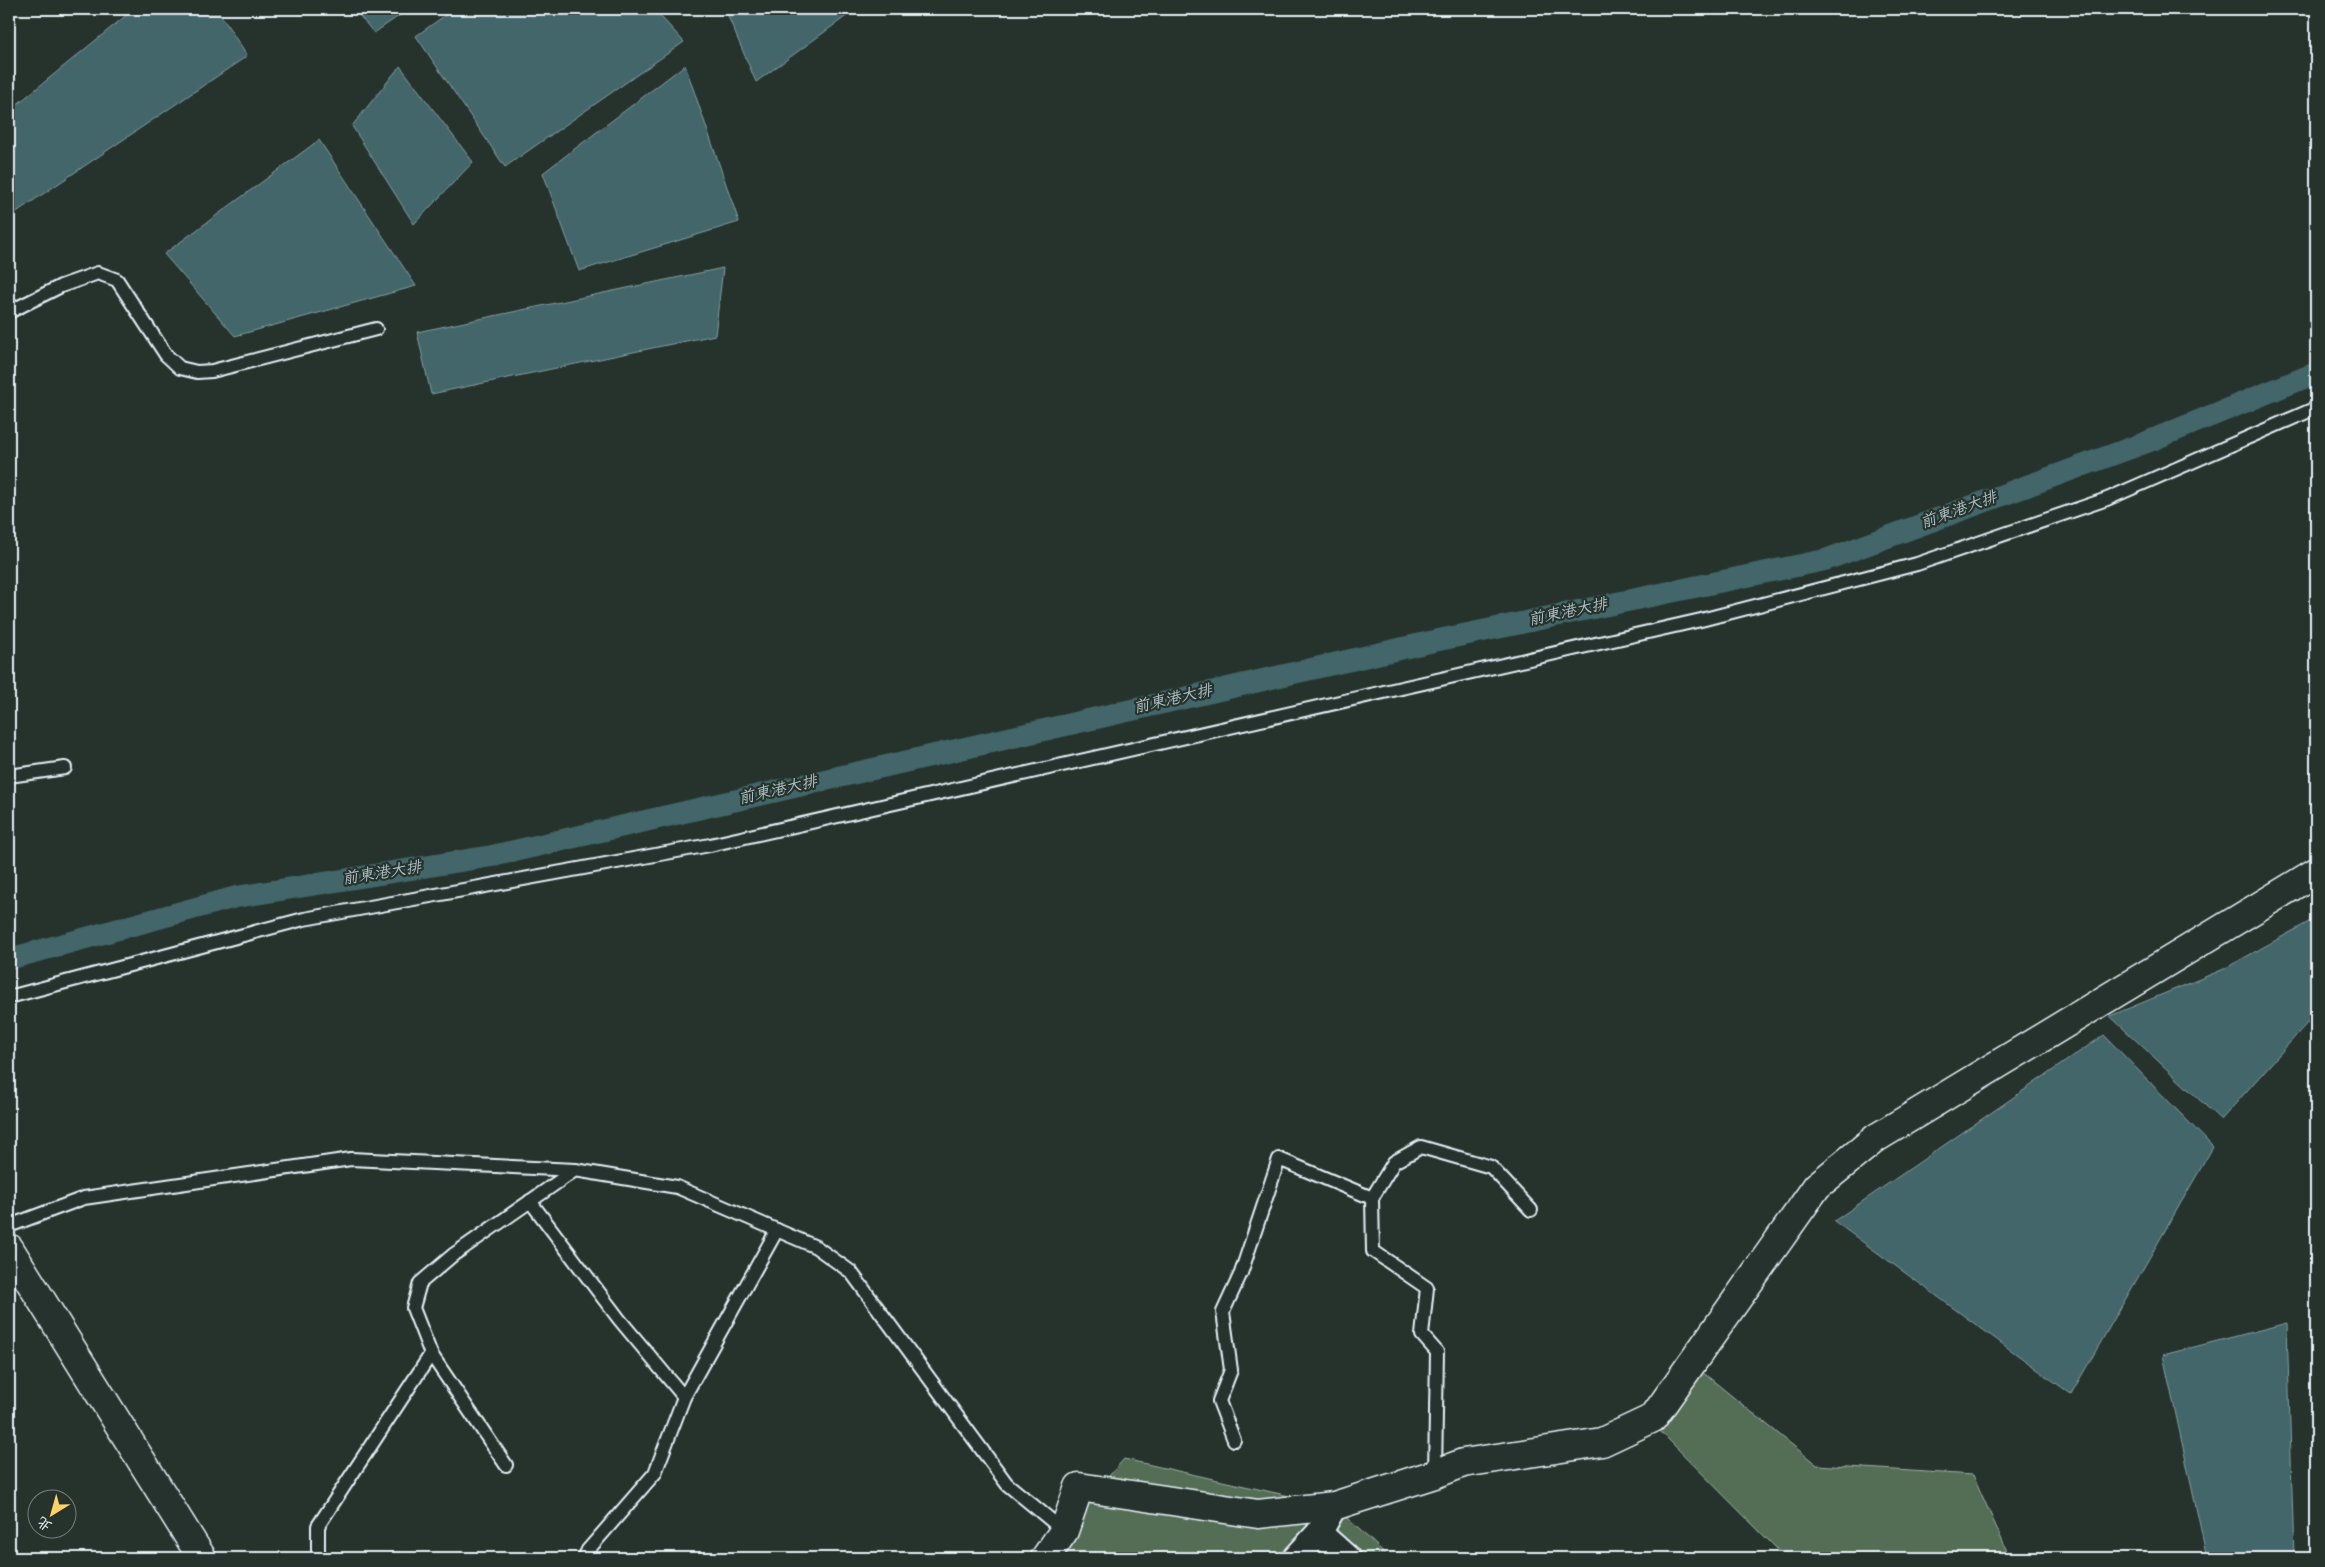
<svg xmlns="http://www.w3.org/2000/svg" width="2325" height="1567" font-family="Dekko,'LXGW WenKai TC',sans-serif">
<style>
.green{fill:#536e55;stroke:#9eb0a6}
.water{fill:#436669;stroke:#859ea2}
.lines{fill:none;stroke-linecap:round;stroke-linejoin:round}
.canal{stroke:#436669;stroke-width:22}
.lane-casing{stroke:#e8f1f8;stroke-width:16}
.street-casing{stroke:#e8f1f8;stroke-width:29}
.secondary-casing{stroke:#e8f1f8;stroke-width:31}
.lane{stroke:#26332d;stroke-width:12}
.street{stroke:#26332d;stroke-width:25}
.secondary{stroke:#26332d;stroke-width:28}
.labels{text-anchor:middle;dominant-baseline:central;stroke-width:4.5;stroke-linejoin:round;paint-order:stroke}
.water-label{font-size:16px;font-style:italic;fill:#aec0c6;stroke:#26332d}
</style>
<rect width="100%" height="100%" fill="#26332d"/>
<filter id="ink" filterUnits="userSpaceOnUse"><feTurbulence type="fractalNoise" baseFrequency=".02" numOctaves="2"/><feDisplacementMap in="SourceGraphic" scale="10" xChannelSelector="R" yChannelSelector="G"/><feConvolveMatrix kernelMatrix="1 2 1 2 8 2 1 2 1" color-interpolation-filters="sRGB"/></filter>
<g filter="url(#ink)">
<!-- green -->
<g class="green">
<path d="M 1701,1371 L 1817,1465 L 1973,1475 L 2010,1558 L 1786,1558 L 1648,1419 Z"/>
<path d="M 1124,1459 L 1334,1506 L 1390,1558 L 1049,1558 L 1094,1493 Z"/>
</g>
<!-- water -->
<g class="water">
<path d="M 134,9 L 217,9 L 247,56 L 9,217 L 9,111 Z"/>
<path d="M 354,9 L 409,9 L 374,33 Z"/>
<path d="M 454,9 L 654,9 L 684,42 L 505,167 L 416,36 Z"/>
<path d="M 725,9 L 856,9 L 756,82 Z"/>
<path d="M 685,65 L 739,222 L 579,271 L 543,173 Z"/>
<path d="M 400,66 L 473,162 L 414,224 L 352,126 Z"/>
<path d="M 319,140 L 416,286 L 235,336 L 164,254 Z"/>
<path d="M 723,268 L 715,335 L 431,394 L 417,332 Z"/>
<path d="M 2316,918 L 2316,1013 L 2221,1120 L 2110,1016 L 2224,969 Z"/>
<path d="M 2104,1035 L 2213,1147 L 2071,1394 L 1834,1221 Z"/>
<path d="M 2287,1323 L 2294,1558 L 2207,1558 L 2163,1355 Z"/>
</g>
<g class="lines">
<!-- canal -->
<path class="canal" d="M 9,959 L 236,897 L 492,856 L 1434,641 L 1825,560 L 2147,442 L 2316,373"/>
<!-- lane casing -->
<g class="lane-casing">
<g id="lane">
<path d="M 9,312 L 61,286 L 98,273 L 117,280 L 166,355 L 180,368 L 197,372 L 212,371 L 376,329"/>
<path d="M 9,776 L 65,768"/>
<path d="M 9,997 L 304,919 L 710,845 L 1701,620 L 1917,564 L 2107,499 L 2316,408"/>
<path d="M 1372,1198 L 1373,1251 L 1427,1288 L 1422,1335 L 1437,1352 L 1435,1474"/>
<path d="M 530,1201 L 619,1319 L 684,1397"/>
<path d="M 9,1226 L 84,1198 L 351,1159 L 575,1170 L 677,1187 L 816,1247 L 851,1272 L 1007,1484 L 1064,1531"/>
<path d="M 1234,1440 L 1219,1401 L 1231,1370 L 1223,1312 L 1241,1273 L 1279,1159 L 1372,1198 L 1394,1162 L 1421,1147 L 1491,1167 L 1531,1210"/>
<path d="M 506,1465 L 431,1354 L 413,1308 L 420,1283 L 453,1255 L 575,1170"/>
<path d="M 318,1558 L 318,1526 L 431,1354"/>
<path d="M 584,1558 L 588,1550 L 655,1473 L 684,1397 L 777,1230"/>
</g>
</g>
<!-- street casing -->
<g class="street-casing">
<g id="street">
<path d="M 1319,1533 L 1347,1558"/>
<path d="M 1296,1558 L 1319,1533 L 1334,1506"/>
</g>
</g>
<!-- secondary casing -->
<g class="secondary-casing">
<g id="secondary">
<path d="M 9,1248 L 202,1558"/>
<path d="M 1045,1558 L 1064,1531 L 1079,1487 L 1258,1514 L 1334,1506 L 1435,1474 L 1463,1463 L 1602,1442 L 1653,1418 L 1817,1186 L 1876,1138 L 2316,872"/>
</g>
</g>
<!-- lane -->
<use href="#lane" class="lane"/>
<!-- street -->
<use href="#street" class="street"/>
<!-- secondary -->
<use href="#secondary" class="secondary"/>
</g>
</g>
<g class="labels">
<!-- water labels -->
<g class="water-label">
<text transform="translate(1959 511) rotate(-20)">前東港大排</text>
<text transform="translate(1568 613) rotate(-12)">前東港大排</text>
<text transform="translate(1173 700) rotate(-13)">前東港大排</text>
<text transform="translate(778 791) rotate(-13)">前東港大排</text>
<text transform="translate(382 874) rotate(-9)">前東港大排</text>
</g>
</g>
<!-- margin -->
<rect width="2325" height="1567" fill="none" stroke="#26332d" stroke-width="30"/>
<rect x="15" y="15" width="2295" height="1537" fill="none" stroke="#e8f1f8" stroke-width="2" filter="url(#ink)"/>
<!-- north arrow -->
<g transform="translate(52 1514) rotate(217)"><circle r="24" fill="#26332d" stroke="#747f7e"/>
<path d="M0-4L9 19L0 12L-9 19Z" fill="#ffd166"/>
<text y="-8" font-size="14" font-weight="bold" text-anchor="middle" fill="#e8f1f8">北</text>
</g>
</svg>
